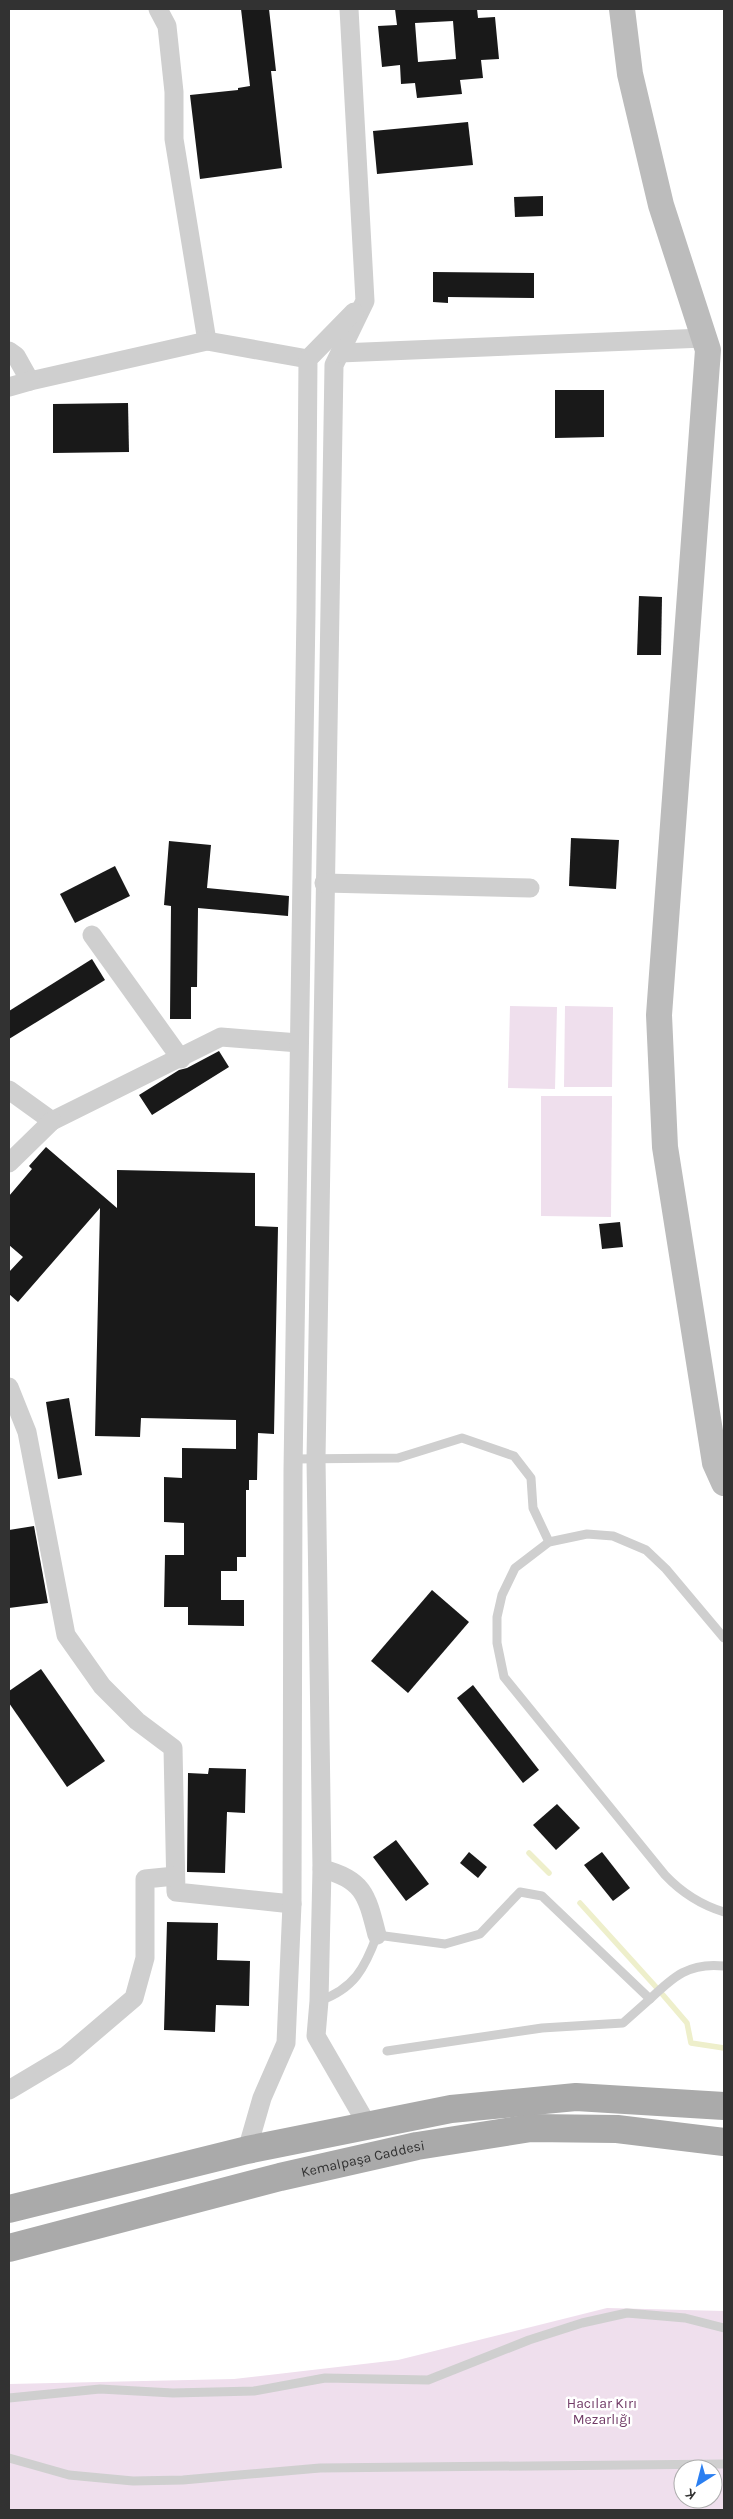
<svg xmlns="http://www.w3.org/2000/svg" width="733" height="2519" font-family="Karla,sans-serif">
<style>
.green{fill:#efdfed;fill-rule:evenodd}
.lines{fill:none;stroke-linecap:round;stroke-linejoin:round}
.stream{stroke:#eeefcb;stroke-width:5.5}
.building{fill:#191919;fill-rule:evenodd}
.lane{stroke:#cfcfcf;stroke-width:9}
.street{stroke:#cfcfcf;stroke-width:19}
.secondary{stroke:#bcbcbc;stroke-width:26}
.primary{stroke:#aaa;stroke-width:28}
.labels{text-anchor:middle;dominant-baseline:central;stroke-width:5;stroke-linejoin:round;paint-order:stroke}
.street-label{font-size:14px;fill:#323232;stroke:#fff}
.park-label{font-size:14px;fill:#713b67;stroke:#fff}
</style>
<rect width="100%" height="100%" fill="#fff"/>
<!-- green -->
<g class="green">
<path d="M 510,1006 L 557,1007 L 555,1089 L 508,1088 Z"/>
<path d="M 565,1006 L 613,1007 L 612,1087 L 564,1087 Z"/>
<path d="M 541,1096 L 612,1096 L 611,1217 L 541,1216 Z"/>
<path d="M 607,2308 L 724,2311 L 724,2510 L 9,2510 L 9,2384 L 234,2379 L 398,2360 ZM 683,2469 L 713,2469 L 713,2499 L 683,2499 Z"/>
</g>
<g class="lines">
<!-- stream -->
<g class="stream">
<path d="M 529,1853 L 549,1873"/>
<path d="M 580,1903 L 656,1987"/>
<path d="M 663,1995 L 687,2023 L 691,2043 L 724,2048"/>
</g>
</g>
<!-- building -->
<g class="building">
<path d="M 241,9 L 269,9 L 276,71 L 271,71 L 282,168 L 200,179 L 190,95 L 238,90 L 238,88 L 250,86 Z"/>
<path d="M 395,9 L 477,9 L 478,18 L 495,17 L 499,59 L 481,60 L 483,78 L 460,80 L 462,94 L 417,98 L 415,83 L 401,84 L 400,65 L 382,67 L 378,26 L 397,25 ZM 453,21 L 456,59 L 418,62 L 415,23 Z"/>
<path d="M 468,122 L 473,165 L 377,174 L 373,131 Z"/>
<path d="M 543,196 L 543,216 L 515,217 L 514,197 Z"/>
<path d="M 433,272 L 534,273 L 534,298 L 448,297 L 448,303 L 433,302 Z"/>
<path d="M 555,390 L 604,390 L 604,437 L 555,438 Z"/>
<path d="M 128,403 L 129,452 L 53,453 L 53,404 Z"/>
<path d="M 639,596 L 662,597 L 661,655 L 637,655 Z"/>
<path d="M 571,838 L 619,840 L 616,889 L 569,886 Z"/>
<path d="M 169,841 L 211,845 L 207,888 L 289,896 L 288,916 L 198,908 L 197,987 L 191,987 L 191,1019 L 170,1019 L 171,906 L 164,905 Z"/>
<path d="M 115,866 L 130,896 L 75,923 L 60,894 Z"/>
<path d="M 92,959 L 105,980 L 9,1039 L 9,1011 Z"/>
<path d="M 219,1051 L 229,1067 L 152,1115 L 139,1095 L 179,1070 L 187,1068 Z"/>
<path d="M 46,1147 L 117,1208 L 117,1170 L 255,1173 L 255,1226 L 278,1227 L 274,1434 L 258,1433 L 257,1480 L 249,1480 L 249,1490 L 246,1490 L 246,1557 L 237,1557 L 237,1571 L 221,1571 L 221,1600 L 244,1600 L 244,1626 L 188,1625 L 188,1607 L 164,1607 L 165,1555 L 184,1555 L 184,1523 L 164,1522 L 164,1477 L 182,1478 L 182,1448 L 236,1449 L 236,1420 L 141,1418 L 140,1437 L 95,1436 L 100,1208 L 18,1302 L 9,1294 L 9,1272 L 23,1257 L 9,1245 L 9,1196 L 32,1169 L 29,1166 Z"/>
<path d="M 620,1222 L 623,1247 L 602,1249 L 599,1224 Z"/>
<path d="M 69,1398 L 82,1475 L 58,1479 L 46,1402 Z"/>
<path d="M 34,1526 L 48,1603 L 9,1608 L 9,1530 Z"/>
<path d="M 432,1590 L 469,1622 L 408,1693 L 371,1661 Z"/>
<path d="M 41,1669 L 105,1761 L 67,1787 L 9,1703 L 9,1691 Z"/>
<path d="M 473,1685 L 539,1770 L 523,1783 L 457,1698 Z"/>
<path d="M 209,1768 L 246,1769 L 245,1813 L 227,1812 L 225,1873 L 187,1872 L 188,1773 L 208,1774 Z"/>
<path d="M 557,1804 L 580,1828 L 556,1850 L 533,1825 Z"/>
<path d="M 396,1840 L 429,1884 L 406,1901 L 373,1857 Z"/>
<path d="M 469,1852 L 487,1867 L 478,1878 L 460,1863 Z"/>
<path d="M 602,1852 L 630,1888 L 613,1901 L 584,1865 Z"/>
<path d="M 167,1922 L 218,1923 L 217,1960 L 250,1961 L 249,2006 L 216,2005 L 215,2032 L 164,2030 Z"/>
</g>
<g class="lines">
<!-- lane -->
<g class="lane">
<path d="M 293,1459 L 398,1458 L 462,1438 L 514,1456 L 531,1478 L 533,1508 L 549,1542"/>
<path d="M 724,1638 L 666,1569 L 646,1550 L 613,1536 L 587,1534 L 549,1542 L 515,1568 L 502,1595 L 497,1617 L 497,1643 L 504,1677 L 665,1875 C 682,1893 701,1905 724,1912"/>
<path d="M 650,1999 C 673,1977 689,1962 724,1966"/>
<path d="M 319,2001 C 354,1989 365,1968 377,1935 L 445,1944 L 480,1934 L 520,1892 L 542,1896 L 650,1999 L 623,2023 L 542,2028 L 387,2051"/>
<path d="M 9,2398 L 100,2389 L 173,2393 L 254,2391 L 325,2378 L 428,2380 L 529,2340 L 582,2323 L 627,2313 L 685,2318 L 724,2328"/>
<path d="M 9,2458 L 69,2475 L 133,2481 L 183,2480 L 320,2468 L 724,2464"/>
</g>
<!-- street -->
<g class="street">
<path d="M 158,9 L 167,26 L 174,92 L 174,139 L 207,341"/>
<path d="M 349,9 L 365,301 L 334,365 L 316,1459 L 322,1869 L 319,2001 L 316,2036 L 368,2126"/>
<path d="M 9,351 L 16,356 L 30,381 L 207,341 L 308,359"/>
<path d="M 340,353 L 704,338"/>
<path d="M 9,387 L 30,381"/>
<path d="M 324,883 L 530,888"/>
<path d="M 92,935 L 181,1059"/>
<path d="M 9,1090 L 52,1121 L 221,1037 L 299,1043"/>
<path d="M 9,1163 L 52,1121"/>
<path d="M 9,1387 L 27,1432 L 66,1635 L 102,1686 L 137,1721 L 173,1748 L 176,1892 L 292,1904"/>
<path d="M 322,1869 C 364,1879 367,1896 377,1935"/>
<path d="M 9,2090 L 66,2056 L 134,1998 L 145,1958 L 145,1879 L 175,1876"/>
<path d="M 247,2150 L 262,2098 L 286,2043 L 292,1904 L 293,1471 L 306,611 L 308,359 L 354,312"/>
</g>
<!-- secondary -->
<path class="secondary" d="M 622,9 L 630,74 L 661,205 L 708,350 L 659,1015 L 665,1147 L 715,1463 L 724,1483"/>
<!-- primary -->
<g class="primary">
<path d="M 9,2209 L 247,2150 L 451,2109 L 576,2097 L 724,2106"/>
<path id="s1" d="M 9,2248 L 280,2177 L 417,2146 L 531,2128 L 617,2129 L 724,2142"/>
</g>
</g>
<g class="labels">
<!-- street labels -->
<g class="street-label">
<text stroke="none"><textPath href="#s1" startOffset="365">Kemalpaşa Caddesi</textPath></text>
</g>
<!-- park labels -->
<g class="park-label">
<text x="602" y="2403">Hacılar Kırı<tspan x="602" dy="16">Mezarlığı</tspan></text>
</g>
</g>
<!-- border -->
<rect width="733" height="2519" fill="none" stroke="#323232" stroke-width="20"/>
<!-- north arrow -->
<g transform="translate(698 2484) rotate(216)"><circle r="24" fill="#ffffff" stroke="#adadad"/>
<path d="M0-4L9 19L0 12L-9 19Z" fill="#2b7ff1"/>
<text y="-8" font-size="14" font-weight="bold" text-anchor="middle" fill="#323232">K</text>
</g>
</svg>
